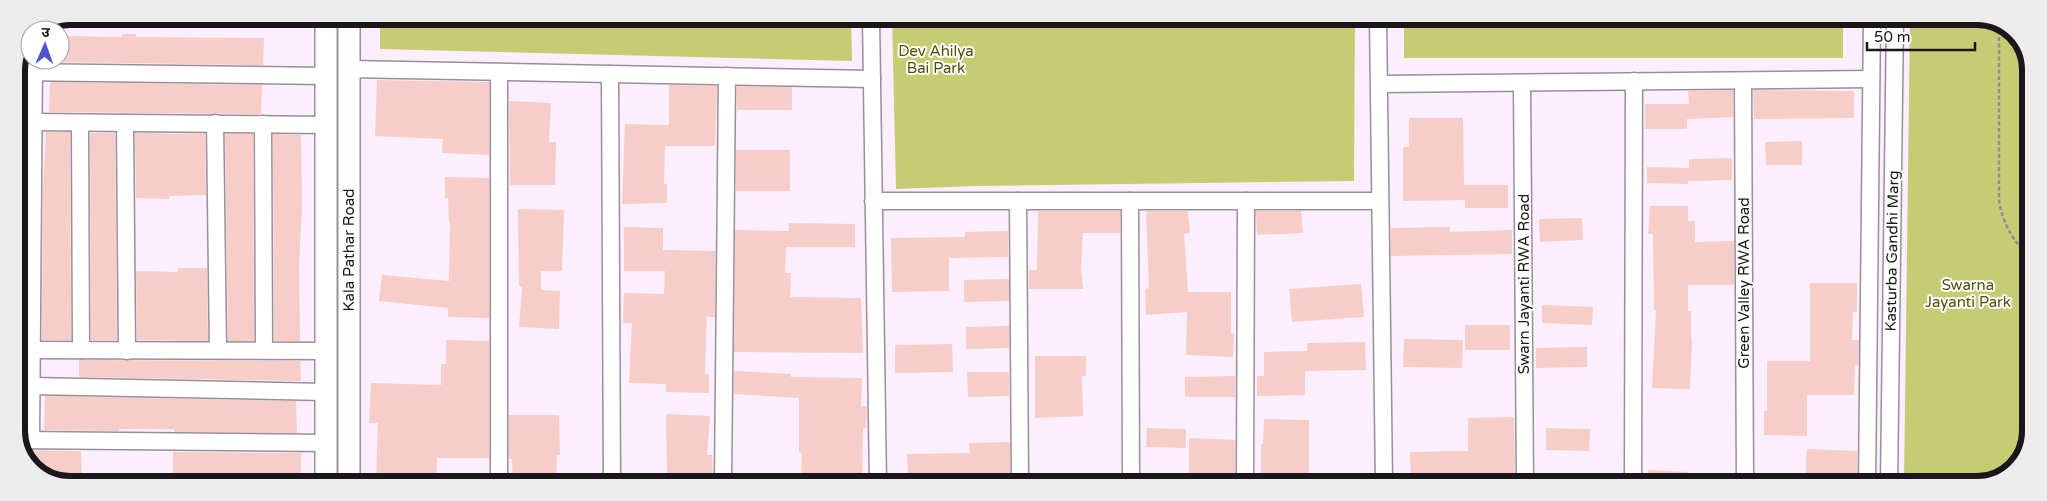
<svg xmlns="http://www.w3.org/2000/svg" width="2047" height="501" font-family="'Varela Round','Noto Sans Devanagari',sans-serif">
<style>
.green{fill:#c5cc74}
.building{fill:#f6cdc7}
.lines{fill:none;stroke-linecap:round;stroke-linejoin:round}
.minor-casing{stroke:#998e9b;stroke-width:19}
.tertiary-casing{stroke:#998e9b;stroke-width:24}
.path{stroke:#938a94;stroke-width:2.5;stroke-dasharray:4 2.5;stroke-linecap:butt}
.minor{stroke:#fff;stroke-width:16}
.tertiary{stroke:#fff;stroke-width:21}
.labels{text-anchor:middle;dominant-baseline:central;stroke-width:4;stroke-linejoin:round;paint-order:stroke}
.park-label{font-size:15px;fill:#4e5208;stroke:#fff}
.street-label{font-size:15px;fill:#1b161b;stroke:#fff}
.rim{fill:none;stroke:#1b161b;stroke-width:6}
</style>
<rect width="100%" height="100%" fill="#fbeffd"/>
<!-- green -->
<g class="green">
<path d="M 380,16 L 851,17 L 852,61 L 380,49 Z"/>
<path d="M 892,17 L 1355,17 L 1354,181 L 976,186 L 896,189 Z"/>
<rect x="1404" y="17" width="439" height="41"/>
<path d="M 1910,17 L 1988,17 L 2017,34 L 2030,63 L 2030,442 L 2012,472 L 1977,485 L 1904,485 Z"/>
</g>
<!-- building -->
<g class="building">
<path d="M 122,34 L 136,34 L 136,37 L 264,38 L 263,65 L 53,62 L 53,60 L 60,60 L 60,37 L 68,38 L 68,36 L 122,37 Z"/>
<path d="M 377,80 L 489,82 L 489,155 L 442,153 L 443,139 L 375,136 Z"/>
<path d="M 50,82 L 262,85 L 261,114 L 49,112 Z"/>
<path d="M 669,85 L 717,86 L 715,146 L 665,146 L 664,184 L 667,184 L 667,203 L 622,204 L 625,124 L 669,125 Z"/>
<path d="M 737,86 L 792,87 L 792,110 L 737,110 Z"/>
<path d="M 1733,90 L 1733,117 L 1687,119 L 1687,129 L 1645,129 L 1645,104 L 1689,104 L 1688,91 Z"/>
<path d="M 1753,90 L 1854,91 L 1854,118 L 1754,119 Z"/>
<path d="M 509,101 L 551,103 L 549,142 L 556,142 L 555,185 L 510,185 Z"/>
<path d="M 1409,118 L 1463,118 L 1464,185 L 1508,185 L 1508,208 L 1465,208 L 1465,200 L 1403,201 L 1403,147 L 1409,147 Z"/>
<path d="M 46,132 L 70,132 L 71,340 L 42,340 L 43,190 Z"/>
<path d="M 90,133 L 115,133 L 117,340 L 91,340 Z"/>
<path d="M 135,133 L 205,134 L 206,195 L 169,196 L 169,199 L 136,198 Z"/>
<path d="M 225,134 L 253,134 L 254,341 L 228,341 Z"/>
<path d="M 273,134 L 301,135 L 302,205 L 299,267 L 300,341 L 274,341 Z"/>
<path d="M 1802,141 L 1802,165 L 1766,165 L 1765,142 Z"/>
<rect x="736" y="150" width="54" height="41"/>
<path d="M 1732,158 L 1732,180 L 1688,181 L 1688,184 L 1647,183 L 1647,167 L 1689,168 L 1689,159 Z"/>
<path d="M 445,177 L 489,178 L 489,318 L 448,317 L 448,308 L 379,301 L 382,275 L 449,281 L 450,222 L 449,222 L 448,198 L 445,198 Z"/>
<path d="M 1650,206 L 1688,206 L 1688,221 L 1695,221 L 1695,242 L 1734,241 L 1734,285 L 1688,285 L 1688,311 L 1691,311 L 1691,339 L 1692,339 L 1690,389 L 1652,388 L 1656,310 L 1654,310 L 1653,234 L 1648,234 Z"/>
<path d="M 518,209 L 564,210 L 562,271 L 541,271 L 541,290 L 560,291 L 559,329 L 519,327 L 522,287 L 519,286 Z"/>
<path d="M 1038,211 L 1120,211 L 1120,233 L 1083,233 L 1081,270 L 1083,289 L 1029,289 L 1029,270 L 1037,270 Z"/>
<path d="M 1146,211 L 1188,211 L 1190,233 L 1184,234 L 1188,292 L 1231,292 L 1231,334 L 1234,334 L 1233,357 L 1186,355 L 1187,312 L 1146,315 L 1145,289 L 1149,288 Z"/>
<path d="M 1256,211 L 1301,211 L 1303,233 L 1257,235 Z"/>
<path d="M 1582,218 L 1583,240 L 1540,242 L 1539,219 Z"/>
<path d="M 789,223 L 855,224 L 855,247 L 786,247 L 785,273 L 791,273 L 790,297 L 861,298 L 863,353 L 734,352 L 735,230 L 789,231 Z"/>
<path d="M 624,227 L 663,228 L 663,250 L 715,251 L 715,317 L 707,317 L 706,332 L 705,374 L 709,374 L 709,393 L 666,392 L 666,384 L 629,383 L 632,323 L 623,323 L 624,293 L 664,294 L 665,271 L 624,271 Z"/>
<path d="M 1450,227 L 1450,232 L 1512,230 L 1512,254 L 1391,256 L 1391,228 Z"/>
<path d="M 1008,231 L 1008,257 L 949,258 L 949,291 L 892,292 L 891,238 L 965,237 L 965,232 Z"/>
<path d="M 16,255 L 22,256 L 22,327 L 17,326 Z"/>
<path d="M 178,268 L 207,268 L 208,341 L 137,340 L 136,271 L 178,272 Z"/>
<path d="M 1006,279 L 1009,279 L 1009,301 L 964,302 L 964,280 Z"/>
<path d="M 1810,283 L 1857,283 L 1857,312 L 1853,312 L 1852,340 L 1859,340 L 1858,365 L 1855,365 L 1854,395 L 1807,395 L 1807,436 L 1764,435 L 1764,411 L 1767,411 L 1767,361 L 1810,361 Z"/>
<path d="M 1361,284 L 1364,317 L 1292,322 L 1289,289 Z"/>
<path d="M 1542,305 L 1593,307 L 1592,325 L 1542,323 Z"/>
<rect x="1465" y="325" width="45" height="25"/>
<path d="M 1009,326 L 1009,348 L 966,349 L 966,327 Z"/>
<path d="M 1404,339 L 1463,340 L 1462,368 L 1403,367 Z"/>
<path d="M 446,340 L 489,341 L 489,458 L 437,458 L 436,484 L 376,484 L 378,423 L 369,423 L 371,383 L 441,385 L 441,364 L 446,364 Z"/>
<path d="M 1365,342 L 1366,370 L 1305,371 L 1305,395 L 1257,396 L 1257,376 L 1264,376 L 1264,352 L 1307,351 L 1307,343 Z"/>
<path d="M 952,344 L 953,372 L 895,373 L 895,345 Z"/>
<path d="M 1587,347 L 1587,367 L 1536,368 L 1536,348 Z"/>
<path d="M 1035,356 L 1086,356 L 1086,376 L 1082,376 L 1083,416 L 1035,418 Z"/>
<path d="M 79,360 L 300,361 L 301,381 L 79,377 Z"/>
<path d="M 734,371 L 791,374 L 791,377 L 862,378 L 861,406 L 867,406 L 866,428 L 863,428 L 862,482 L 801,479 L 802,453 L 799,452 L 799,398 L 734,394 Z"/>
<path d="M 967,372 L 1009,372 L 1009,396 L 968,397 Z"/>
<path d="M 1235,376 L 1235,397 L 1185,397 L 1185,377 Z"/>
<path d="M 45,396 L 296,401 L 297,433 L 174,432 L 174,429 L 119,429 L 119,431 L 44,430 Z"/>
<path d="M 666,414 L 710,416 L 707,455 L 712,455 L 713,476 L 667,476 Z"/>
<path d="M 509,415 L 559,415 L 560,455 L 557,455 L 556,484 L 513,484 L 512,459 L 509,459 Z"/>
<path d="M 1514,417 L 1515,484 L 1411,484 L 1410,452 L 1468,451 L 1468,418 Z"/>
<path d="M 1264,419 L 1309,420 L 1309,484 L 1261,484 L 1261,444 L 1263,444 Z"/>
<path d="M 1147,428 L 1186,429 L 1186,448 L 1146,447 Z"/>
<path d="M 1546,428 L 1590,429 L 1589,451 L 1546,450 Z"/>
<path d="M 1189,438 L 1235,440 L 1235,481 L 1189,481 Z"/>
<path d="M 1010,442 L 1010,484 L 912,484 L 912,476 L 908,476 L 907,454 L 970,453 L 969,443 Z"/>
<path d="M 1807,449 L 1857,451 L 1857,485 L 1805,485 Z"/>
<path d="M 22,450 L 81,451 L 82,484 L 59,484 L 31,468 L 32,461 L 27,461 Z"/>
<path d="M 173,452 L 301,453 L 301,484 L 173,484 Z"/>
<path d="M 1648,470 L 1688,472 L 1687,485 L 1647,485 Z"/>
</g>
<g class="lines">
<!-- minor casing -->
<g class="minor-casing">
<g id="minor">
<path d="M 871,17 L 878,484"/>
<path d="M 1378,17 L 1384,484"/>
<path d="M 349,69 L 872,79"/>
<path d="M 16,72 L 326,76"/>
<path d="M 499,72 L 499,484"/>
<path d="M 610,74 L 612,484"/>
<path d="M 1743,81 L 1745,485"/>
<path d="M 1522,83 L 1525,484"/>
<path d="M 1379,84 L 1871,79"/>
<path d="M 33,122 L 326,125"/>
<path d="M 80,123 L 81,350"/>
<path d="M 125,123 L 127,351"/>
<path d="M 215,123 L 218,350"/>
<path d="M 263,124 L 264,350"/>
<path d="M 873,201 L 1380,201"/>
<path d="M 1018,201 L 1020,484"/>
<path d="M 1130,201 L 1131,484"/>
<path d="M 32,350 L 326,351"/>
<path d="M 32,386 L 326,392"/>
<path d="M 18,440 L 326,443"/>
<path d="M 31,440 L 34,60"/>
<path d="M 723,484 L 727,76"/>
<path d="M 1245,484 L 1246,201"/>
<path d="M 1633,485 L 1634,81"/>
<path d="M 1867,485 L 1872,17"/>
<path d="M 1889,485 L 1895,17"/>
</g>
</g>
<!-- tertiary casing -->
<g class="tertiary-casing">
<g id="tertiary">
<path d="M 326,16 L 326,484"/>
<path d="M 349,16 L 349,484"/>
</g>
</g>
<!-- path -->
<path class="path" d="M 1999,24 L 1999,201 C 2003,225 2014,241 2030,259"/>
<!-- minor -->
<use href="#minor" class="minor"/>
<!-- tertiary -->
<use href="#tertiary" class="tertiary"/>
</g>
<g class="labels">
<!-- park labels -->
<g class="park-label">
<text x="936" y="51">Dev Ahilya<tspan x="936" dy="17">Bai Park</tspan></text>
<text x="1968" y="285">Swarna<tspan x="1968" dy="17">Jayanti Park</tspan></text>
</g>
<!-- street labels -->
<g class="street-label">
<text transform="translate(349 250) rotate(-90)">Kala Pathar Road</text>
<text transform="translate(1892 251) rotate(-89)">Kasturba Gandhi Marg</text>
<text transform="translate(1744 283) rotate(-90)">Green Valley RWA Road</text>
<text transform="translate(1524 284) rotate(-90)">Swarn Jayanti RWA Road</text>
</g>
</g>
<!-- crop -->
<path d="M0 0H2047V501H0ZM70 25H1977A45 45 0 0 1 2022 70V431A45 45 0 0 1 1977 476H70A45 45 0 0 1 25 431V70A45 45 0 0 1 70 25Z" fill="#edeced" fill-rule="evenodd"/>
<path class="rim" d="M70 25H1977A45 45 0 0 1 2022 70V431A45 45 0 0 1 1977 476H70A45 45 0 0 1 25 431V70A45 45 0 0 1 70 25Z"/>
<!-- north arrow -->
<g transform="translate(45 45) rotate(2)"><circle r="24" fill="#ffffff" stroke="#a4a2a4"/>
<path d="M0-4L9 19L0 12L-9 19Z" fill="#4e55cc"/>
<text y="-8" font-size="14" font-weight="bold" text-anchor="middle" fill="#1b161b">उ</text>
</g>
<!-- scale -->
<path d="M1867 42v8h108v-8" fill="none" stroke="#1b161b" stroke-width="2.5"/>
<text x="1874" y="42" font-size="15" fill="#1b161b" stroke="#ffffff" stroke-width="4" paint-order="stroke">50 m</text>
</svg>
